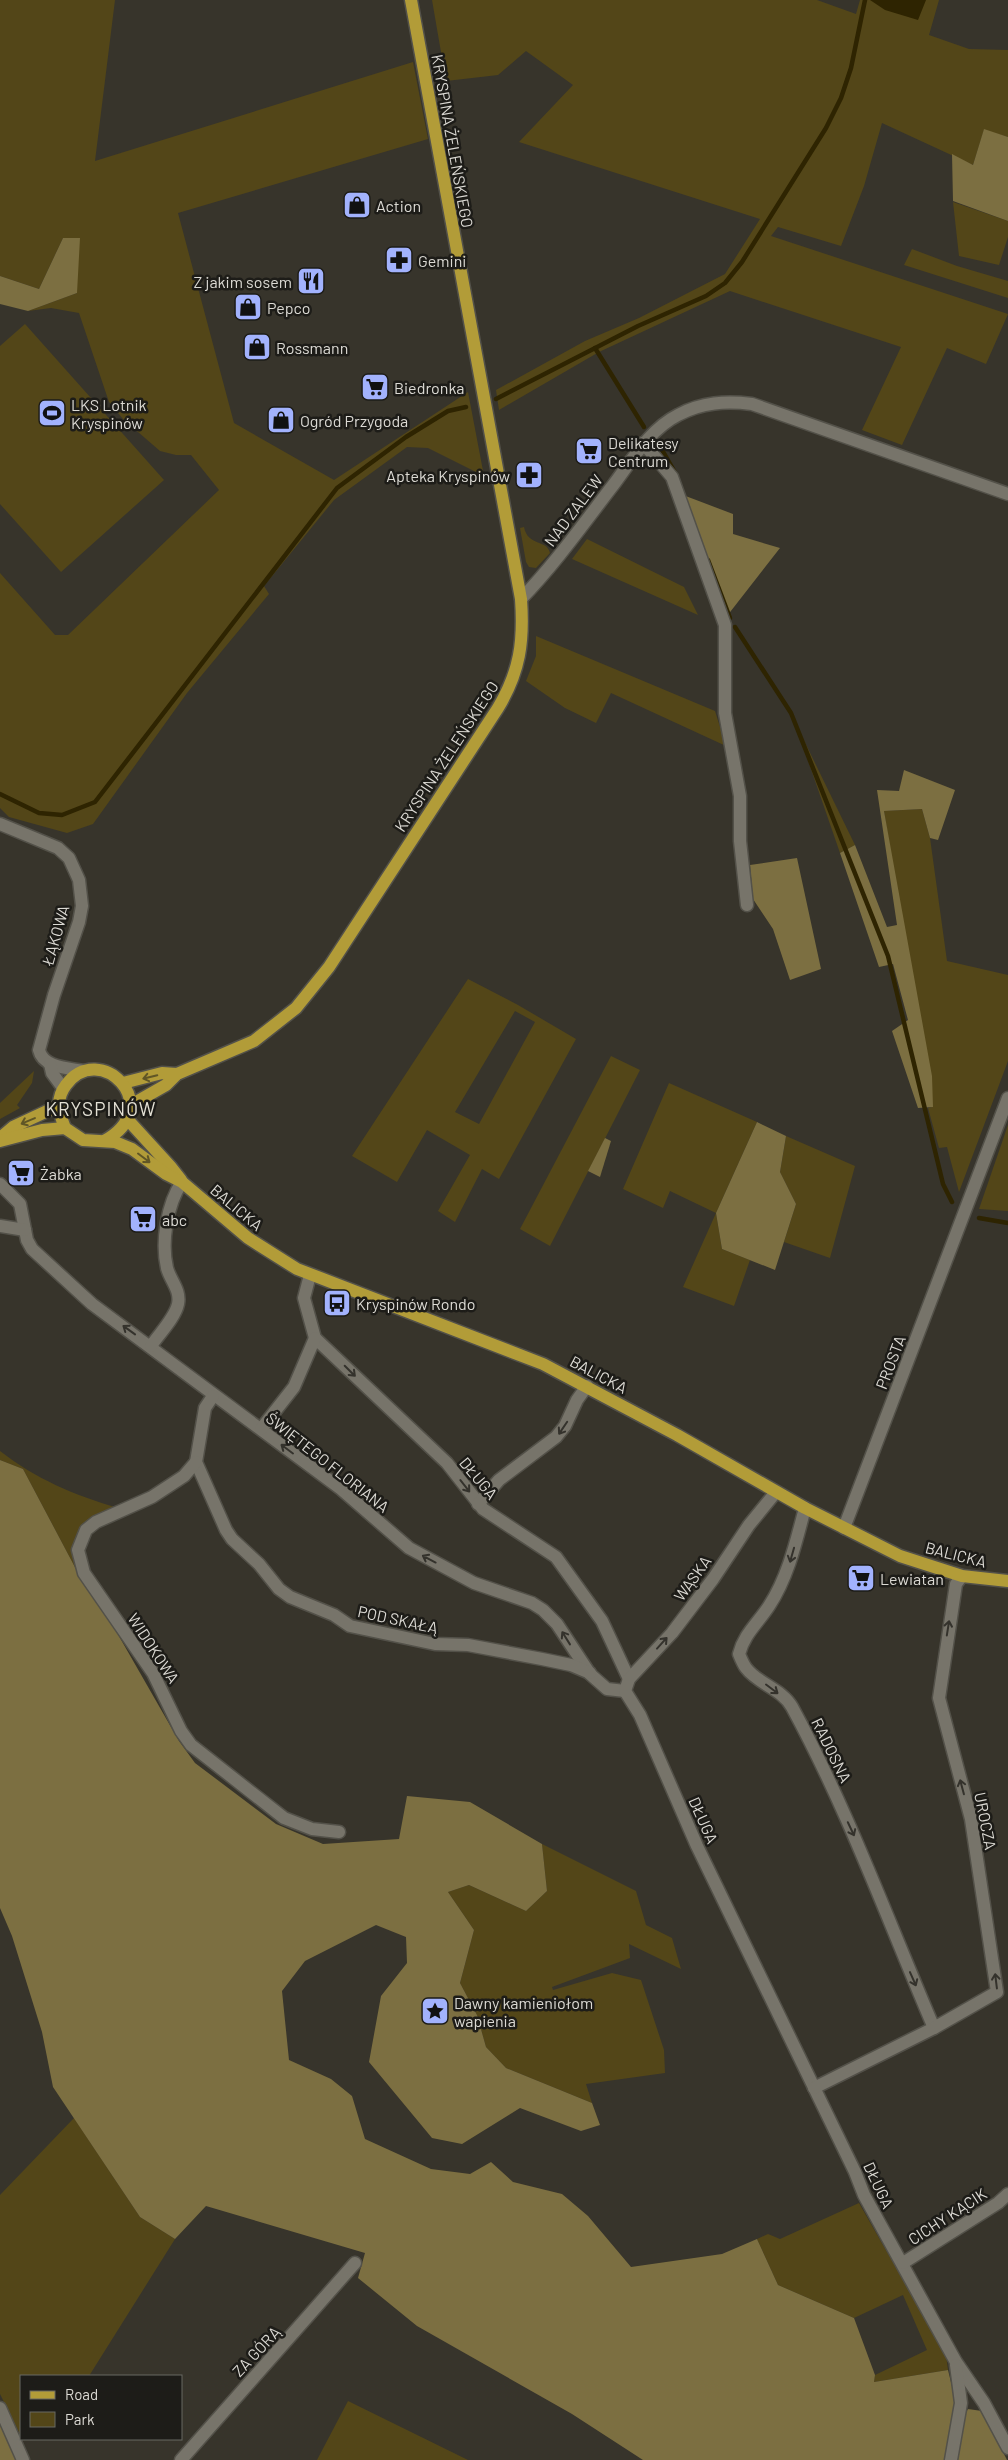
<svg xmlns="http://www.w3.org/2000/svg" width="1008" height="2460" font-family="Barlow,sans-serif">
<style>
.green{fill:#534618;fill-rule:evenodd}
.forest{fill:#7c6f41}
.water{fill:#2e2401}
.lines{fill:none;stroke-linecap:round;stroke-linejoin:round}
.stream{stroke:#2e2401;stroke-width:4.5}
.minor-casing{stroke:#535149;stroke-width:15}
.major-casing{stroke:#535149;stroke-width:15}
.minor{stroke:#77746a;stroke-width:12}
.major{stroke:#b29c38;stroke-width:12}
.oneway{stroke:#605626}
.oneway2{stroke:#34322c}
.labels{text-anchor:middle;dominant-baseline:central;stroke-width:5;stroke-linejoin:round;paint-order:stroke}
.street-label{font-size:16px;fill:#dcdad4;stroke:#1d1c18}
.poi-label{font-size:16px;fill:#dcdad4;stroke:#1d1c18;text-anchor:start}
.quarter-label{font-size:19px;letter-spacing:1px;fill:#e4e1d5;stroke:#1d1c18}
</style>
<rect width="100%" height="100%" fill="#37342b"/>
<!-- green -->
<g class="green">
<path d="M 0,0 L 115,0 L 95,161 L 413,62 L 428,139 L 178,213 L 234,423 L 334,480 L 468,392 L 484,476 L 428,448 L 407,447 L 334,500 L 264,586 L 269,594 L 187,693 L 93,824 L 67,833 L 9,817 L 0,808 L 0,573 L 55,635 L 68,635 L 219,490 L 191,455 L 176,455 L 160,451 L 123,419 L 109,402 L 79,313 L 51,308 L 28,311 L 77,293 L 63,238 L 39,289 L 0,276 Z"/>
<path d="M 432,0 L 817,0 L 856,14 L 860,0 L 939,0 L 929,35 L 969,49 L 1008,50 L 1008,137 L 984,130 L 973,165 L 882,123 L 864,186 L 841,246 L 778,227 L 771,236 L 1008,314 L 986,364 L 947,348 L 902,445 L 862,430 L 901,347 L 730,291 L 599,352 L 499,410 L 496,390 L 585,341 L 639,318 L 725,274 L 760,219 L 519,142 L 573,85 L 526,51 L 498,75 L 446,81 Z"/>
<path d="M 953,202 L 1008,221 L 1008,237 L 999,265 L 959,256 Z"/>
<path d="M 912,249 L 957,266 L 1008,281 L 1008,298 L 904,265 Z"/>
<path d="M 25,324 L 164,480 L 61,572 L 0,504 L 0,346 Z"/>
<path d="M 524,527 C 528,547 547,539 550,553 L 536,568 L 529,567 L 526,562 L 520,528 Z"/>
<path d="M 587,539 L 684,587 L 698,615 L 572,559 Z"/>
<path d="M 536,636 L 715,711 L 726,746 L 611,693 L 596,723 L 565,708 L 526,681 L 536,656 Z"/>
<path d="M 794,720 L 855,845 L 840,853 Z"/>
<path d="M 922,809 L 930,838 L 947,961 L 1008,975 L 1008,1061 L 959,1192 L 947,1147 L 939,1148 L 928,1108 L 932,1107 L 884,811 Z"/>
<path d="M 468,979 L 518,1005 L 576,1039 L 499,1179 L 482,1169 L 455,1222 L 438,1211 L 470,1155 L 427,1130 L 397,1182 L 352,1156 ZM 515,1011 L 535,1022 L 479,1124 L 455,1112 Z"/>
<path d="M 611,1056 L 640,1070 L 550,1246 L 520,1229 Z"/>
<path d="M 34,1071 L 32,1083 L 17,1105 L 20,1108 L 0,1119 L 0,1103 Z"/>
<path d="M 669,1083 L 757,1122 L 716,1213 L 722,1249 L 750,1260 L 734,1306 L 683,1287 L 716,1213 L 670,1191 L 663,1208 L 623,1189 Z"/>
<path d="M 1008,1125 L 1008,1211 L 979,1209 Z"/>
<path d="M 786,1136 L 855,1166 L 830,1258 L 784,1242 L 796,1204 L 780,1172 Z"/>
<path d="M 0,1451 C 36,1479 74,1495 118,1508 C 79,1519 70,1531 77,1571 L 23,1469 L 0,1460 Z"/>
<path d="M 542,1844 L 636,1891 L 646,1925 L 672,1938 L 681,1969 L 629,1944 L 630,1958 L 552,1987 L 553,1990 L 612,1973 L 641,1980 L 664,2050 L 665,2073 L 586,2084 L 592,2103 L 506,2068 L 486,2047 L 477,2015 L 460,1983 L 474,1930 L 448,1892 L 469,1885 L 526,1911 L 547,1891 Z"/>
<path d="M 74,2118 L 140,2217 L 175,2239 L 89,2376 L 21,2376 L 21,2436 L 0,2394 L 0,2195 Z"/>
<path d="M 859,2203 L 946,2355 L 948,2370 L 874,2382 L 875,2375 L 927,2350 L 903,2295 L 854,2318 L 778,2285 L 757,2239 L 768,2234 L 780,2239 Z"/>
<path d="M 348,2401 L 468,2460 L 317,2460 Z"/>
</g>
<!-- forest -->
<g class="forest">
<path d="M 984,129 L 1008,137 L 1008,221 L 953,201 L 952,154 L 973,165 Z"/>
<path d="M 63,238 L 80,238 L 77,293 L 28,311 L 0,304 L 0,276 L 39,289 Z"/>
<path d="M 683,495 L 733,514 L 733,534 L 780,548 L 727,616 Z"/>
<path d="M 904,770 L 955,790 L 938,840 L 930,838 L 922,809 L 884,811 L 932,1076 L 933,1107 L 918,1108 L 892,1031 L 908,1020 L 893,964 L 879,967 L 840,853 L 855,845 L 887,927 L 897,925 L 877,790 L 899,791 Z"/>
<path d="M 797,858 L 821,969 L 790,980 L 773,929 L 753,899 L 750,865 Z"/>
<path d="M 757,1122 L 786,1136 L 780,1172 L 796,1204 L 775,1270 L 722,1249 L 716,1213 Z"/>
<path d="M 605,1138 L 611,1141 L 600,1177 L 588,1171 Z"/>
<path d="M 0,1460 L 23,1469 L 77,1571 L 112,1624 L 179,1741 L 195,1763 L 276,1824 L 323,1844 L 399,1839 L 407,1796 L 470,1802 L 542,1844 L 547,1891 L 526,1911 L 469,1885 L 448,1892 L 474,1930 L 460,1983 L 477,2015 L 486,2047 L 506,2068 L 592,2103 L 600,2125 L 581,2131 L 520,2108 L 462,2144 L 432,2138 L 369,2062 L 381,1996 L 407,1963 L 406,1937 L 376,1925 L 305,1961 L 282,1991 L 289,2060 L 331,2079 L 352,2096 L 365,2139 L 431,2169 L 470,2174 L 491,2162 L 513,2182 L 562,2194 L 588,2216 L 631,2267 L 722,2254 L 757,2239 L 778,2285 L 854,2318 L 875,2375 L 874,2382 L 948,2370 L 956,2403 L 945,2460 L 643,2460 L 572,2414 L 417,2326 L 358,2278 L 365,2253 L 206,2206 L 175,2239 L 140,2217 L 53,2087 L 42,2032 L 12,1936 L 0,1908 Z"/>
<path d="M 968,2409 L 982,2411 L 1007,2460 L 956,2460 L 964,2416 Z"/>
<path d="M 0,2423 L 16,2460 L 0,2460 Z"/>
</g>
<!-- water -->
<path class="water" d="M 870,0 L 926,0 L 918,20 L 885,10 Z"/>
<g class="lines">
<!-- stream -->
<g class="stream">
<path d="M 595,348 L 644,427"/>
<path d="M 496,399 L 638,326 L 706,296 L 725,283 L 742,262 L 826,128 L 841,98 L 851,68 L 865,0"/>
<path d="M 657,441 L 677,476"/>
<path d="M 708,560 L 730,618"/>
<path d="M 735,627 L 791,713 L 888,956 L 943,1184 L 952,1202"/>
<path d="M 0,794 L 39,813 L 62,815 L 95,802 L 337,488 L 406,437 L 448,411 L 466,407"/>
<path d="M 979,1218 L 1008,1223"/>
</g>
<!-- minor casing -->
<g class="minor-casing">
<g id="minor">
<path d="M 643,443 L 672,477 L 725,625 L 725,713 L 740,796 L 740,841 L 747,905"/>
<path d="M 521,599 C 555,564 584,523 614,484 C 632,460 650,429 678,415 C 702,402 726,401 752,404 L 1008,494"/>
<path d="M 0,824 L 58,848 L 69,858 L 79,880 L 82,906 L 79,922 L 54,995 L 39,1050 C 43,1068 69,1068 84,1071"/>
<path d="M 50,1064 L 52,1073 L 63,1088"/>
<path d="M 0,1184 L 20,1204 L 27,1240 L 32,1249 L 92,1304 L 341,1489 L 409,1548 L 474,1583 L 532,1603 L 543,1610 L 557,1624 L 590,1674 L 607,1689 L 625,1691"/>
<path d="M 0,1226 L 25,1230"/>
<path d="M 310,1275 L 304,1298 L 315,1338 L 447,1463 L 483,1509 L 556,1557 L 602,1621 L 629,1679"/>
<path d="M 151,1346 C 159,1334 175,1318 178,1304 C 181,1290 170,1280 167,1268 C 161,1242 167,1204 182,1182"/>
<path d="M 213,1396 L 205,1408 L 196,1462 L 226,1530 L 232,1539 L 259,1564 L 279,1589 L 290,1597 L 334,1615 L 350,1626 L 435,1644 L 468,1645 L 542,1659 L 571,1665 L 590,1673"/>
<path d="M 261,1429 L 294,1387 L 315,1338"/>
<path d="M 196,1462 L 184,1476 L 152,1497 L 96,1522 L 86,1530 L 78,1550 L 84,1573 L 153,1673 L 181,1731 L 191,1745 L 284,1818 L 312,1829 L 339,1832"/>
<path d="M 776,1492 L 749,1525 L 713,1579 L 672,1633 L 629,1679 L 625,1691 L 640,1715 L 697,1846 L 855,2172 L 864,2195 L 956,2362 L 984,2403 L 1008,2448"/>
<path d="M 478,1504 L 499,1480 L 556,1437 L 565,1426 L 577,1400 L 587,1386"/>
<path d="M 805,1508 C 796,1542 788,1577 769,1606 C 758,1623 744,1634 739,1654 C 741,1659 743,1664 746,1668 C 758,1684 782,1689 792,1707 C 848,1810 888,1921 934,2028"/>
<path d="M 844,1528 L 1008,1098"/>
<path d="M 814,2088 L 934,2028 L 997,1992 L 971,1819 L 939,1698 L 956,1584 L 962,1576"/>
<path d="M 903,2263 L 998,2203 L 1008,2194"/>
<path d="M 0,2408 L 23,2460"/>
<path d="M 181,2460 L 355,2263"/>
<path d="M 951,2460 L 961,2403 L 956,2365"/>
</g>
</g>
<!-- major casing -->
<g class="major-casing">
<g id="major">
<path d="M 123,1083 L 162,1073 L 177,1074"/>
<path d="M 131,1105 L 166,1085 L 177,1074 L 254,1041 L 296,1008 L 329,967 L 498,708 C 520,671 524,642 521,599 L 411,0"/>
<path d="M 128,1120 L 170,1166 L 181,1180"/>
<path d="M 0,1138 L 13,1127 L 58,1106"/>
<path d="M 0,1141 L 42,1130 L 65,1128"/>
<path d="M 104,1141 C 168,1106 99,1039 66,1085 C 55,1099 59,1113 65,1128 L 83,1140 L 115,1142 L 132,1149 L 166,1174 L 182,1182 L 248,1238 L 297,1269 L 543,1364 L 677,1435 L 805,1508 L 900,1556 L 962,1576 L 1008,1581"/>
</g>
</g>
<!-- minor -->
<use href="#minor" class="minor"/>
<!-- major -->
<use href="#major" class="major"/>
</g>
<!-- one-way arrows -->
<defs><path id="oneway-shaft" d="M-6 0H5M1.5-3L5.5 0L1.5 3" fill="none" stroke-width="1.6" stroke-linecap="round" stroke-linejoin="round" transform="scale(1.25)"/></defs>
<g class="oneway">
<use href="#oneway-shaft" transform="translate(150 1077) rotate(166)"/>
<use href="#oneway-shaft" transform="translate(28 1121) rotate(157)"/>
<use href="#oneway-shaft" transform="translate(144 1158) rotate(37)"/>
</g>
<g class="oneway2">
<use href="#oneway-shaft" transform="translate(129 1330) rotate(-144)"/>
<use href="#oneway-shaft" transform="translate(350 1371) rotate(45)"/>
<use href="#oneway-shaft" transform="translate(563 1428) rotate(124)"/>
<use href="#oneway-shaft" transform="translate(287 1449) rotate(-143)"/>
<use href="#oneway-shaft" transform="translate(465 1486) rotate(52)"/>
<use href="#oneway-shaft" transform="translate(792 1555) rotate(106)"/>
<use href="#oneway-shaft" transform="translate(429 1559) rotate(-152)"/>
<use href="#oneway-shaft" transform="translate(948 1628) rotate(-81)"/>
<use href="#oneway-shaft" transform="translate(566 1638) rotate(-122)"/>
<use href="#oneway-shaft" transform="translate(662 1643) rotate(-48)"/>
<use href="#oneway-shaft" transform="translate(772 1689) rotate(37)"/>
<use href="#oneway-shaft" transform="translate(962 1787) rotate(-105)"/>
<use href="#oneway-shaft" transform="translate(851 1829) rotate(65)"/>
<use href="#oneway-shaft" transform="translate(913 1979) rotate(66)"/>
<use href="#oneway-shaft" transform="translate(996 1981) rotate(-97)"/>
</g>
<!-- icons -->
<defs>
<g id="shop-square" transform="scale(1.4375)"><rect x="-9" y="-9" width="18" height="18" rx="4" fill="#a2b2fd" stroke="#1d1c18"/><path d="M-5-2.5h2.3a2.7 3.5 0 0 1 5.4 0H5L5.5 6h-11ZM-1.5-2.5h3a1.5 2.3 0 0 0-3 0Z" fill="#111"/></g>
<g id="pharmacy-square" transform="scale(1.4375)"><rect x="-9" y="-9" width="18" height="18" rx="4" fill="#a2b2fd" stroke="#1d1c18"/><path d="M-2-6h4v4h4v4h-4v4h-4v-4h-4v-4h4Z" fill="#111"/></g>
<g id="restaurant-square" transform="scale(1.4375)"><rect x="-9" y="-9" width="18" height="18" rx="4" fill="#a2b2fd" stroke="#1d1c18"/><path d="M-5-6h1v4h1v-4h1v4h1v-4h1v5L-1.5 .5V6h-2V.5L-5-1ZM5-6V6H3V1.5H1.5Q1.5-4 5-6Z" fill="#111"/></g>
<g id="supermarket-square" transform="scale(1.4375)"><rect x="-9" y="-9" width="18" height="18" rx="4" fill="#a2b2fd" stroke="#1d1c18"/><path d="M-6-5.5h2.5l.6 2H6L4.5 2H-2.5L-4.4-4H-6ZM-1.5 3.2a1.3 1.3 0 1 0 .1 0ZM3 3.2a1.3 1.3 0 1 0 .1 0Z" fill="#111"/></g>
<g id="stadium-square" transform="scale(1.4375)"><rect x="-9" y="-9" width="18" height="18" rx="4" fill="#a2b2fd" stroke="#1d1c18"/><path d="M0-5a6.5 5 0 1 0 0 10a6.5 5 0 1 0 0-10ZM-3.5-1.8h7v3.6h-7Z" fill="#111"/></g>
<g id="bus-square" transform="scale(1.4375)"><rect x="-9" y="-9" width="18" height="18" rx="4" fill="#a2b2fd" stroke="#1d1c18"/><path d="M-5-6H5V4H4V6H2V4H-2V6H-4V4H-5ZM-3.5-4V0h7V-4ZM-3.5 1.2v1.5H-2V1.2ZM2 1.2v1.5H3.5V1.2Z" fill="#111"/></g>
<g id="sight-square" transform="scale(1.4375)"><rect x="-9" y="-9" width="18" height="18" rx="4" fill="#a2b2fd" stroke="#1d1c18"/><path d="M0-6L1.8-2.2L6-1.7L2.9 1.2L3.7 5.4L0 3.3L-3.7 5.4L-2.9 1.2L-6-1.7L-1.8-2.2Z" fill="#111"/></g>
</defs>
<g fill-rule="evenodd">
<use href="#shop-square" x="357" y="205"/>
<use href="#pharmacy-square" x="399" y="260"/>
<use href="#restaurant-square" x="311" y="281"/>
<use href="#shop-square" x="248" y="307"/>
<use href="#shop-square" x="257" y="347"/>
<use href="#supermarket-square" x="375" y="387"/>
<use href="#stadium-square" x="52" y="413"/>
<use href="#shop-square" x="281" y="420"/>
<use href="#supermarket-square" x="589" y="451"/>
<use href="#pharmacy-square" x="529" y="475"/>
<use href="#supermarket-square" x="21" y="1173"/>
<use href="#supermarket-square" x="143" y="1219"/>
<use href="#bus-square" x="337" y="1303"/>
<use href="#supermarket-square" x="861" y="1578"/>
<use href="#sight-square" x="435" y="2011"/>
</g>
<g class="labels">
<!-- street labels -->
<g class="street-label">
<text transform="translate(453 141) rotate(80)">KRYSPINA ŻELEŃSKIEGO</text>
<text transform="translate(573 510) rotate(-53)">NAD ZALEW</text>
<text transform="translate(446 756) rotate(-57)">KRYSPINA ŻELEŃSKIEGO</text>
<text transform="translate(55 935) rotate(-74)">ŁĄKOWA</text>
<text transform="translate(237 1207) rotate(40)">BALICKA</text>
<text transform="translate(890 1362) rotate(-69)">PROSTA</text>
<text transform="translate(599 1374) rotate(28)">BALICKA</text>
<text transform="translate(328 1462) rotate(38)">ŚWIĘTEGO FLORIANA</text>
<text transform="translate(479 1478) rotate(50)">DŁUGA</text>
<text transform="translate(956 1554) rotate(14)">BALICKA</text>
<text transform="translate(692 1578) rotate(-54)">WĄSKA</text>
<text transform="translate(398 1619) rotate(12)">POD SKAŁĄ</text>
<text transform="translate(154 1648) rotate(57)">WIDOKOWA</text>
<text transform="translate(832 1750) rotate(64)">RADOSNA</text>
<text transform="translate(704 1820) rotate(66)">DŁUGA</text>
<text transform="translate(986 1821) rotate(79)">UROCZA</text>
<text transform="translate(879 2185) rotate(65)">DŁUGA</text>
<text transform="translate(947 2216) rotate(-33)">CICHY KĄCIK</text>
<text transform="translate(256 2351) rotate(-47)">ZA GÓRĄ</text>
</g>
<!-- poi labels -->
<g class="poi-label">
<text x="376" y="205">Action</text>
<text x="418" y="260">Gemini</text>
<text x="292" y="281" text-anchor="end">Z jakim sosem</text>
<text x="267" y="307">Pepco</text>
<text x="276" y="347">Rossmann</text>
<text x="394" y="387">Biedronka</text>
<text x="71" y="404">LKS Lotnik<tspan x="71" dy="18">Kryspinów</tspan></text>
<text x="300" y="420">Ogród Przygoda</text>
<text x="608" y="442">Delikatesy<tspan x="608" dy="18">Centrum</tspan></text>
<text x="510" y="475" text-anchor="end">Apteka Kryspinów</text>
<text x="40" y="1173">Żabka</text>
<text x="162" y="1219">abc</text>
<text x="356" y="1303">Kryspinów Rondo</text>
<text x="880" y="1578">Lewiatan</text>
<text x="454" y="2002">Dawny kamieniołom<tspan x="454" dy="18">wapienia</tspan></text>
</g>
<!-- quarter labels -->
<g class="quarter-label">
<text x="101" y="1108">KRYSPINÓW</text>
</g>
</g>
<!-- legend -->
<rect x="20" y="2375" width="162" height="65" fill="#1d1c18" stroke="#696863"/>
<rect x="30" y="2391" width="25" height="8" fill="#b29c38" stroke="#696863"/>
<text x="65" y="2400" font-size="15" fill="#dcdad4">Road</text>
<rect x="30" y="2412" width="25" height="15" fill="#534618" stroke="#696863"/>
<text x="65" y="2425" font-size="15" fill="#dcdad4">Park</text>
</svg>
